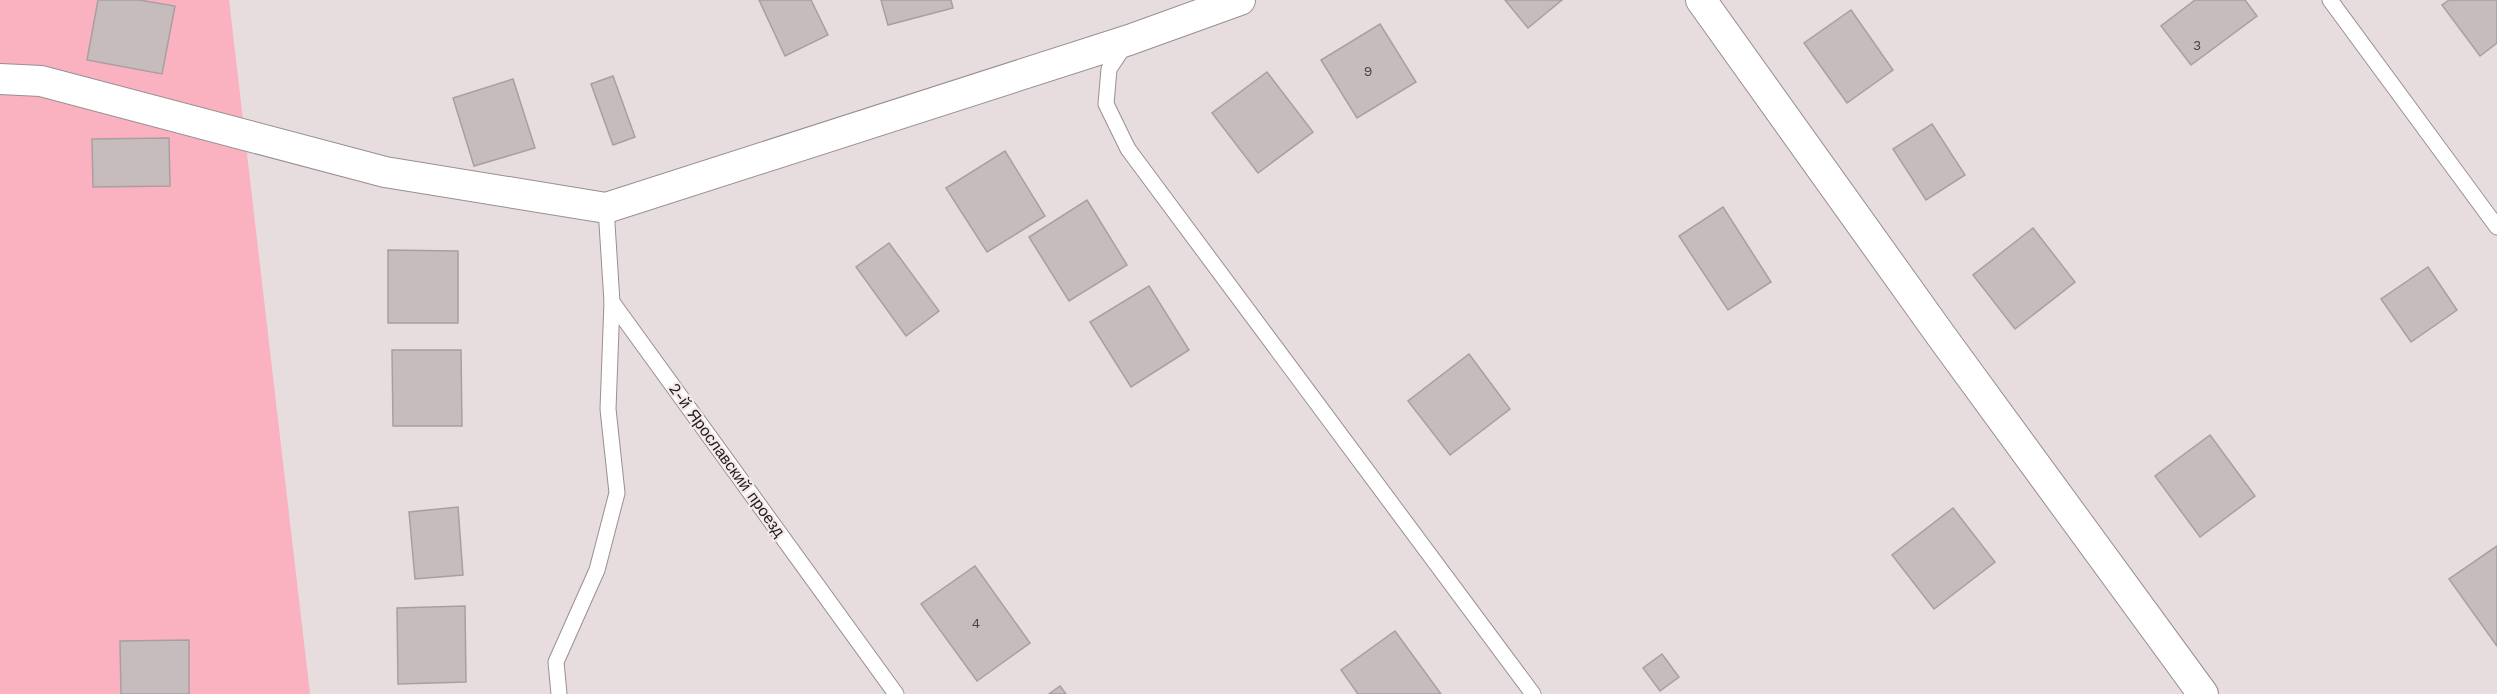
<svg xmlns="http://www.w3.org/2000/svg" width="2497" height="694" font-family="'Work Sans',sans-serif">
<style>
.green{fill:#fab1c0}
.building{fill:#c6bcbd;stroke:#a99fa1;stroke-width:1.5}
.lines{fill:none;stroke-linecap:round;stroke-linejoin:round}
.lane-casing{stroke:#998f91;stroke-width:17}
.street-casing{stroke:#998f91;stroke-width:32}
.lane{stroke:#fff;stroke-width:15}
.street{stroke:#fff;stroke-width:30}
.labels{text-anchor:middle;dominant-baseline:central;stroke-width:4.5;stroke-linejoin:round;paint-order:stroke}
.number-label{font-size:14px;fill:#494444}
.street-label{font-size:16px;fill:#1f1c1c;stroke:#f4e9eb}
</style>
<rect width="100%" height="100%" fill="#e7dcde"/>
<!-- green -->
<path class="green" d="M 0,0 L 229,0 L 310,694 L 0,694 Z"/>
<!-- building -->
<g class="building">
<path d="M 98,0 L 139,0 L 175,6 L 162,74 L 87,60 Z"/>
<path d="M 759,0 L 811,0 L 828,35 L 785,56 Z"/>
<path d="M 881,0 L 951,0 L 953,8 L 888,25 Z"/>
<path d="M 1505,0 L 1562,0 L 1528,28 Z"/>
<path d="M 2195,0 L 2245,0 L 2257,16 L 2191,65 L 2161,26 Z"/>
<path d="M 2449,0 L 2497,0 L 2497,43 L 2480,56 L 2442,5 Z"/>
<path d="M 1851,10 L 1893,70 L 1847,103 L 1804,43 Z"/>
<path d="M 1380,24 L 1416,82 L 1357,118 L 1321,60 Z"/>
<path d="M 1267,72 L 1313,132 L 1258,173 L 1212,113 Z"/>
<path d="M 613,76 L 635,137 L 613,145 L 591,84 Z"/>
<path d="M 513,79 L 535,148 L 474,166 L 453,98 Z"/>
<path d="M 1932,124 L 1965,175 L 1926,200 L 1893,149 Z"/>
<path d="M 169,138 L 170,186 L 93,187 L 92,139 Z"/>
<path d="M 1005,151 L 1045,216 L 987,252 L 946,188 Z"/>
<path d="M 1087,200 L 1127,265 L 1069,301 L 1029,237 Z"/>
<path d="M 1723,207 L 1771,282 L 1728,310 L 1679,236 Z"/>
<path d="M 2033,228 L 2075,282 L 2015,329 L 1973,275 Z"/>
<path d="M 889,243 L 939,311 L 906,336 L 856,267 Z"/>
<path d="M 388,250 L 458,251 L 458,323 L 388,323 Z"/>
<path d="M 2428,267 L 2457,310 L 2411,342 L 2381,299 Z"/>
<path d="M 1149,286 L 1189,350 L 1131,387 L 1090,322 Z"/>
<path d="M 392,350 L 461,350 L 462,426 L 393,426 Z"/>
<path d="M 1469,354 L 1510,409 L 1450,455 L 1408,401 Z"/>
<path d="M 2210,435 L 2255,496 L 2200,537 L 2155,476 Z"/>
<path d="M 458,507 L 463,575 L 415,579 L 409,512 Z"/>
<path d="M 1953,508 L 1995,562 L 1934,609 L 1892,555 Z"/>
<path d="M 2497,546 L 2497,646 L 2449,579 Z"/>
<path d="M 975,566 L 1030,643 L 977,681 L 921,604 Z"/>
<path d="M 465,606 L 466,682 L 398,684 L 397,608 Z"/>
<path d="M 1395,631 L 1441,694 L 1358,694 L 1341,670 Z"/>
<path d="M 189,640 L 189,694 L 121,694 L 120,641 Z"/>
<path d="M 1662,654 L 1679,677 L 1660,691 L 1643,668 Z"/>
<path d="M 1060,686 L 1066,694 L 1049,694 Z"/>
</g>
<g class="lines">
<!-- lane casing -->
<g class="lane-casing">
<g id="lane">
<path d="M 2330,0 L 2497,227"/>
<path d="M 1125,45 L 1109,69 L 1106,104 L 1128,149 L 1533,694"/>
<path d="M 606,208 L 612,302 L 896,694"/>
<path d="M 559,694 L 556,662 L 597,570 L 617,493 L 608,409 L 612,302"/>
</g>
</g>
<!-- street casing -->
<g class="street-casing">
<g id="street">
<path d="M 1701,0 L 1942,337 L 2203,694"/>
<path d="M 0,79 L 41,81 L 385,172 L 606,208 L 1129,40 L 1240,0"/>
</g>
</g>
<!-- lane -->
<use href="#lane" class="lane"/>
<!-- street -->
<use href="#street" class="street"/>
</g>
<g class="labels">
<!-- number labels -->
<g class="number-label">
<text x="2197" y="45">3</text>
<text x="1368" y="71">9</text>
<text x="976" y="623">4</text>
</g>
<!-- street labels -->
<g class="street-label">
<text transform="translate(727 460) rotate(54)">2-й Ярославский проезд</text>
</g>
</g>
</svg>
